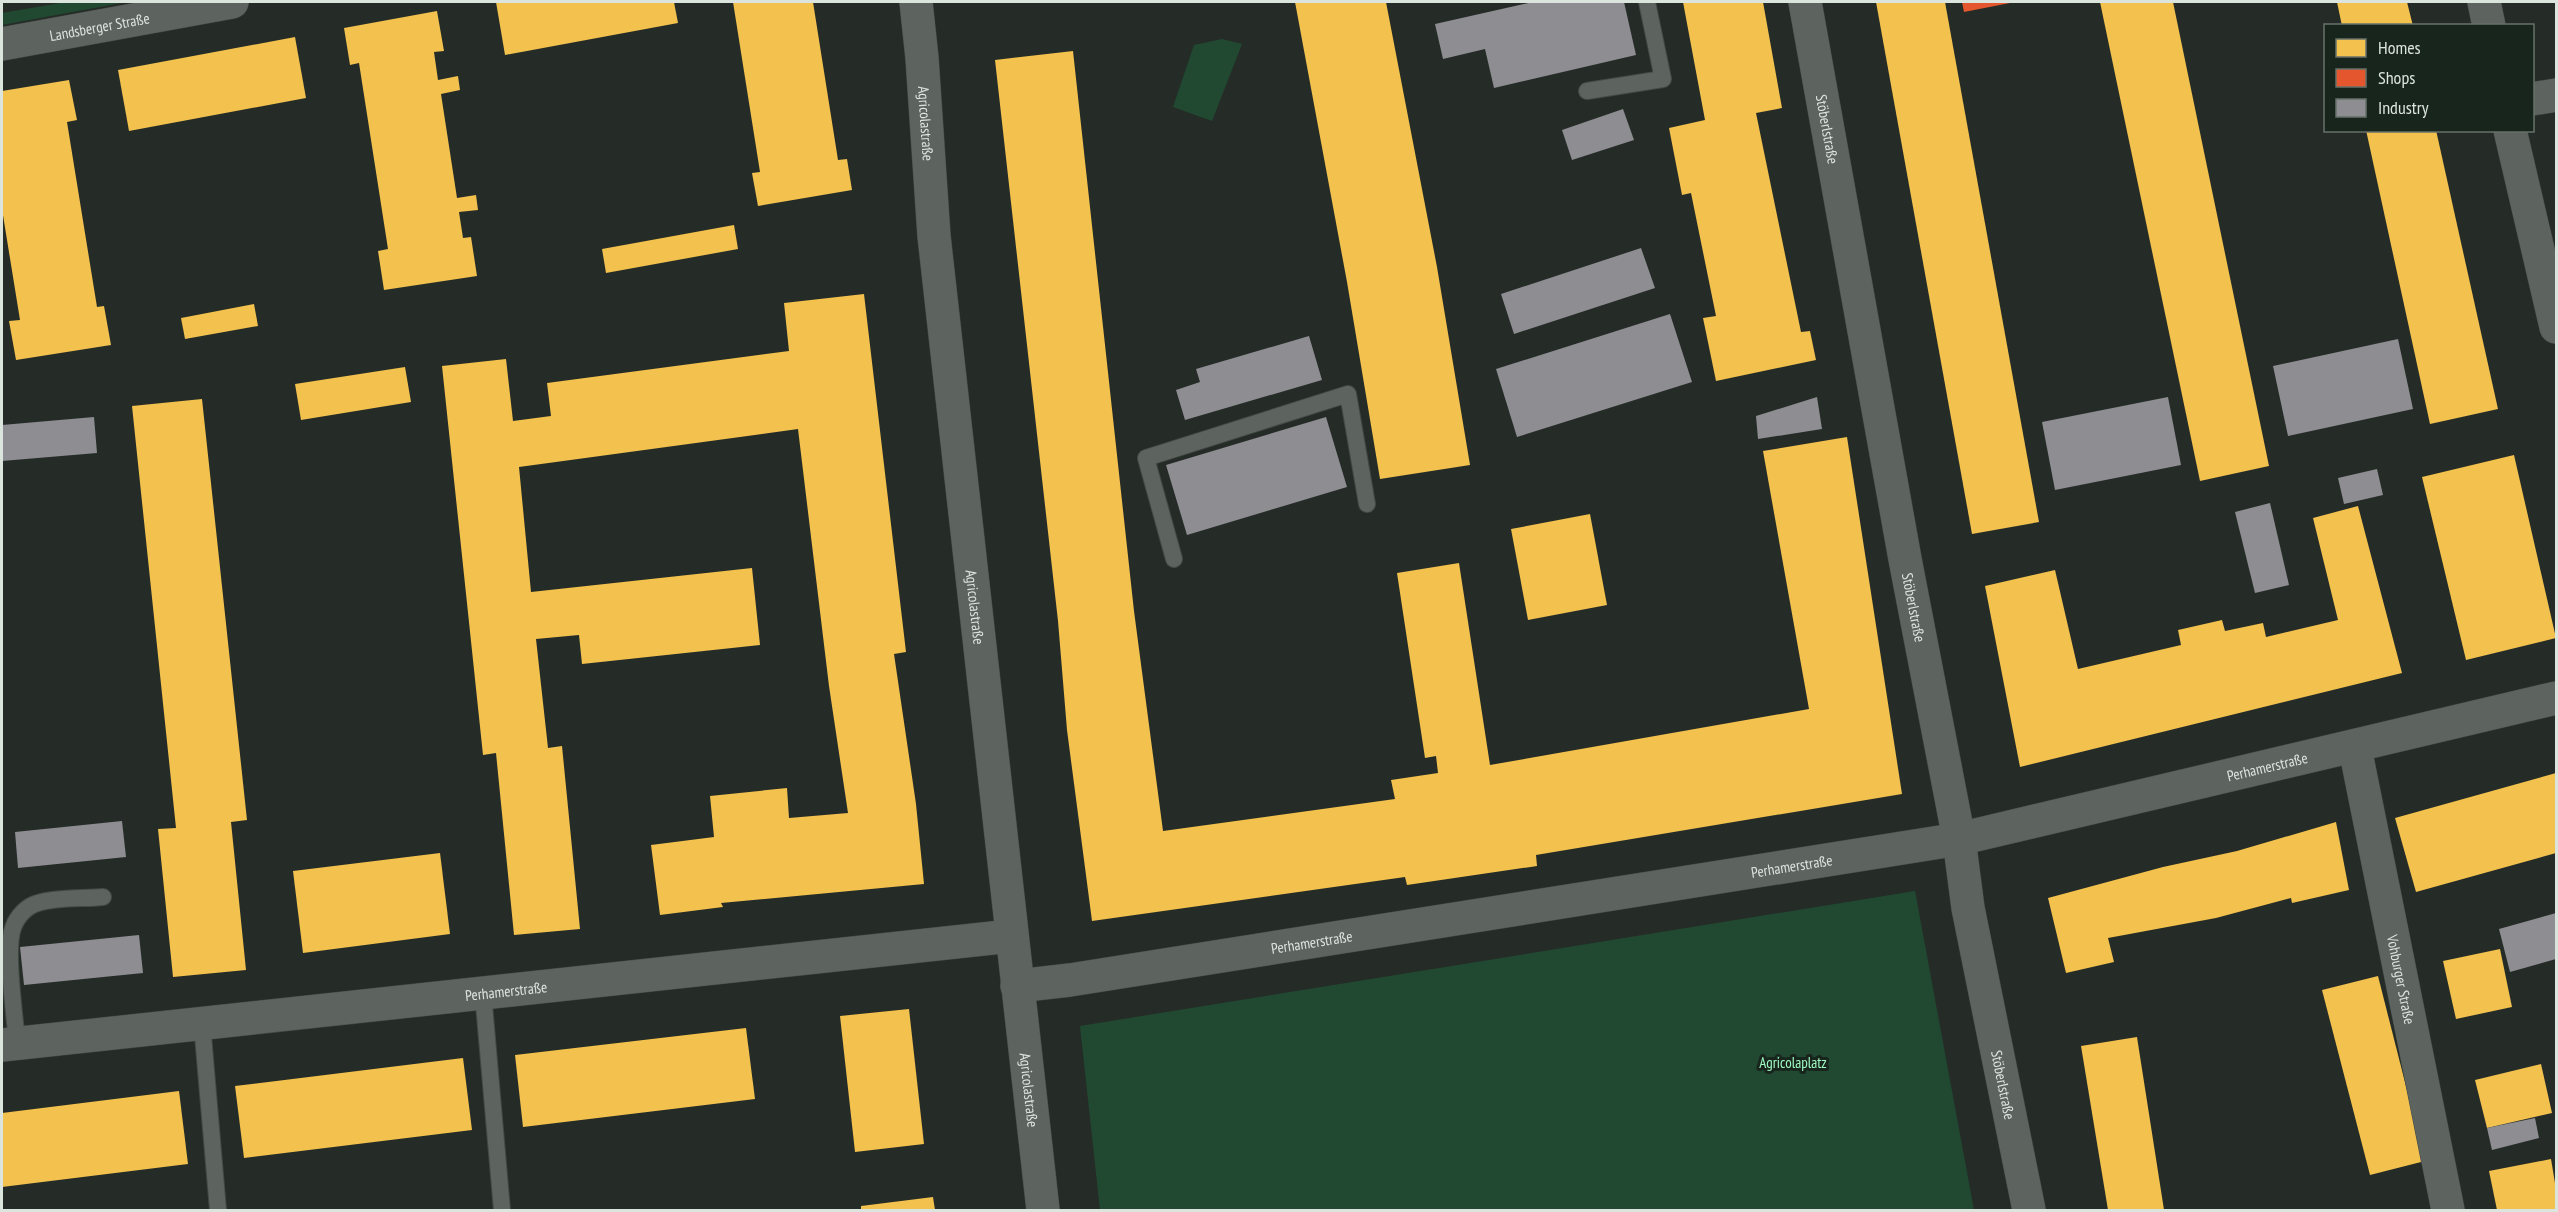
<svg xmlns="http://www.w3.org/2000/svg" width="2558" height="1212" font-family="'PT Sans Narrow',sans-serif">
<style>
.green{fill:#214931}
.homes{fill:#f2c14e}
.shops{fill:#e4572e}
.industry{fill:#8d8d92}
.lines{fill:none;stroke-linecap:round;stroke-linejoin:round}
.lane-casing{stroke:#434a45;stroke-width:18}
.street-casing{stroke:#434a45;stroke-width:34}
.lane{stroke:#5d635f;stroke-width:16}
.street{stroke:#5d635f;stroke-width:33}
.labels{text-anchor:middle;dominant-baseline:central;stroke-width:6;stroke-linejoin:round;paint-order:stroke}
.street-label{font-size:15px;fill:#dce4de;stroke:#18251d}
.park-label{font-size:15px;fill:#9ffbc2;stroke:#18251d}
</style>
<rect width="100%" height="100%" fill="#252c27"/>
<!-- green -->
<g class="green">
<path d="M 66,2 L 127,2 L 2,25 L 2,13 Z"/>
<path d="M 1222,39 L 1242,44 L 1212,121 L 1173,107 L 1194,45 Z"/>
<path d="M 1915,891 L 1974,1210 L 1100,1210 L 1080,1026 Z"/>
</g>
<!-- homes -->
<g class="homes">
<path d="M 496,2 L 674,2 L 678,23 L 505,55 Z"/>
<path d="M 733,2 L 813,2 L 838,160 L 847,159 L 852,190 L 758,206 L 752,173 L 760,172 Z"/>
<path d="M 1295,2 L 1386,2 L 1437,267 L 1470,465 L 1380,479 L 1347,282 Z"/>
<path d="M 1683,2 L 1763,2 L 1782,108 L 1756,113 L 1801,332 L 1810,331 L 1816,360 L 1716,381 L 1703,318 L 1716,316 L 1691,193 L 1682,195 L 1669,128 L 1705,120 Z"/>
<path d="M 1876,2 L 1945,2 L 2039,522 L 1972,534 Z"/>
<path d="M 2100,2 L 2173,2 L 2269,466 L 2200,481 Z"/>
<path d="M 2337,2 L 2407,2 L 2413,26 L 2342,26 Z"/>
<path d="M 437,11 L 444,51 L 434,52 L 438,80 L 458,76 L 460,90 L 441,94 L 457,198 L 476,195 L 478,210 L 459,212 L 463,238 L 471,237 L 477,276 L 384,290 L 378,251 L 388,249 L 359,63 L 350,65 L 344,28 Z"/>
<path d="M 295,37 L 306,98 L 129,131 L 118,70 Z"/>
<path d="M 1073,51 L 1134,611 L 1163,831 L 1395,799 L 1391,780 L 1438,773 L 1436,756 L 1425,758 L 1397,573 L 1459,563 L 1490,765 L 1809,709 L 1763,451 L 1847,437 L 1902,794 L 1536,855 L 1537,866 L 1407,885 L 1405,877 L 1092,921 L 1067,730 L 1058,621 L 995,60 Z"/>
<path d="M 69,80 L 77,120 L 67,122 L 97,307 L 104,306 L 111,345 L 16,360 L 9,321 L 20,320 L 2,209 L 2,91 Z"/>
<path d="M 2366,130 L 2436,130 L 2498,409 L 2430,424 Z"/>
<path d="M 734,225 L 738,249 L 606,273 L 602,249 Z"/>
<path d="M 864,294 L 906,652 L 894,654 L 916,804 L 924,884 L 721,903 L 723,907 L 660,915 L 651,845 L 714,837 L 710,796 L 787,788 L 789,818 L 848,813 L 829,686 L 798,429 L 519,467 L 531,592 L 752,568 L 760,645 L 582,664 L 579,635 L 536,639 L 548,748 L 562,746 L 580,929 L 514,935 L 496,753 L 483,755 L 442,366 L 506,359 L 513,421 L 551,416 L 547,383 L 789,351 L 784,303 Z"/>
<path d="M 254,304 L 258,326 L 185,339 L 181,318 Z"/>
<path d="M 405,367 L 411,402 L 301,420 L 295,384 Z"/>
<path d="M 202,399 L 247,820 L 231,822 L 246,970 L 173,977 L 158,829 L 176,828 L 132,406 Z"/>
<path d="M 2514,455 L 2556,638 L 2466,660 L 2422,477 Z"/>
<path d="M 2358,506 L 2402,673 L 2020,767 L 1985,586 L 2055,570 L 2078,669 L 2181,645 L 2178,630 L 2222,620 L 2225,631 L 2263,623 L 2266,637 L 2338,620 L 2313,518 Z"/>
<path d="M 1590,514 L 1607,605 L 1528,620 L 1511,529 Z"/>
<path d="M 2556,773 L 2556,853 L 2416,892 L 2395,818 Z"/>
<path d="M 2336,822 L 2349,890 L 2292,903 L 2291,898 L 2216,918 L 2108,938 L 2114,962 L 2066,973 L 2048,898 L 2163,867 L 2237,851 Z"/>
<path d="M 440,853 L 450,934 L 303,953 L 293,871 Z"/>
<path d="M 2500,949 L 2512,1007 L 2456,1019 L 2443,961 Z"/>
<path d="M 2378,976 L 2425,1161 L 2370,1175 L 2322,990 Z"/>
<path d="M 909,1009 L 924,1144 L 855,1152 L 840,1016 Z"/>
<path d="M 746,1028 L 755,1099 L 523,1127 L 515,1055 Z"/>
<path d="M 2137,1037 L 2164,1210 L 2108,1210 L 2081,1046 Z"/>
<path d="M 463,1058 L 472,1130 L 244,1158 L 235,1086 Z"/>
<path d="M 2541,1064 L 2552,1113 L 2487,1128 L 2475,1080 Z"/>
<path d="M 179,1091 L 188,1164 L 2,1187 L 2,1113 Z"/>
<path d="M 2551,1159 L 2556,1189 L 2556,1210 L 2497,1210 L 2489,1171 Z"/>
<path d="M 933,1197 L 935,1210 L 861,1210 L 861,1206 Z"/>
</g>
<!-- shops -->
<path class="shops" d="M 1962,2 L 2010,2 L 2010,3 L 1964,12 Z"/>
<!-- industry -->
<g class="industry">
<path d="M 1533,2 L 1624,2 L 1636,55 L 1494,88 L 1485,49 L 1443,59 L 1435,24 Z"/>
<path d="M 1623,109 L 1634,140 L 1572,160 L 1562,130 Z"/>
<path d="M 1641,248 L 1655,288 L 1514,334 L 1501,294 Z"/>
<path d="M 1670,314 L 1692,382 L 1517,437 L 1496,369 Z"/>
<path d="M 1309,336 L 1322,380 L 1185,420 L 1176,390 L 1200,382 L 1196,369 Z"/>
<path d="M 2398,339 L 2413,409 L 2288,436 L 2273,366 Z"/>
<path d="M 1817,397 L 1822,429 L 1758,439 L 1756,416 Z"/>
<path d="M 2168,397 L 2181,465 L 2055,490 L 2042,422 Z"/>
<path d="M 94,417 L 97,453 L 2,461 L 2,425 Z"/>
<path d="M 1326,417 L 1347,487 L 1187,535 L 1166,465 Z"/>
<path d="M 2377,469 L 2383,495 L 2344,504 L 2338,478 Z"/>
<path d="M 2270,503 L 2289,585 L 2255,593 L 2235,512 Z"/>
<path d="M 122,821 L 126,857 L 18,868 L 15,832 Z"/>
<path d="M 2556,913 L 2556,959 L 2510,972 L 2499,929 Z"/>
<path d="M 139,935 L 143,973 L 24,985 L 20,947 Z"/>
<path d="M 2535,1118 L 2539,1138 L 2492,1150 L 2487,1128 Z"/>
</g>
<g class="lines">
<!-- lane casing -->
<g class="lane-casing">
<g id="lane">
<path d="M 1587,91 L 1663,79 L 1647,2"/>
<path d="M 1174,559 L 1146,458 L 1348,394 L 1367,504"/>
<path d="M 483,993 L 502,1210"/>
<path d="M 202,1024 L 218,1210"/>
<path d="M 17,1043 C 15,1016 5,950 13,928 C 17,916 27,906 38,903 C 58,897 83,899 103,897"/>
</g>
</g>
<!-- street casing -->
<g class="street-casing">
<g id="street">
<path id="s1" d="M 916,2 L 922,58 L 934,236 L 1043,1210"/>
<path id="s2" d="M 1805,2 L 1905,559 L 1959,839 L 1968,908 L 2029,1210"/>
<path d="M 2484,2 L 2489,26"/>
<path id="s3" d="M 2,44 L 232,2"/>
<path d="M 2532,99 L 2556,95"/>
<path d="M 2510,130 L 2556,327"/>
<path id="s4" d="M 2355,748 L 2448,1210"/>
<path id="s5" d="M 1017,986 L 1070,980 L 1959,839 L 2556,698"/>
<path id="s6" d="M 2,1045 L 1011,936"/>
</g>
</g>
<!-- lane -->
<use href="#lane" class="lane"/>
<!-- street -->
<use href="#street" class="street"/>
</g>
<g class="labels">
<!-- street labels -->
<g class="street-label">
<text stroke="none"><textPath href="#s3" startOffset="99">Landsberger Straße</textPath></text>
<text stroke="none"><textPath href="#s1" startOffset="122">Agricolastraße</textPath></text>
<text stroke="none"><textPath href="#s2" startOffset="129">Stöberlstraße</textPath></text>
<text stroke="none"><textPath href="#s1" startOffset="608">Agricolastraße</textPath></text>
<text stroke="none"><textPath href="#s2" startOffset="615">Stöberlstraße</textPath></text>
<text stroke="none"><textPath href="#s5" startOffset="1270">Perhamerstraße</textPath></text>
<text stroke="none"><textPath href="#s5" startOffset="784">Perhamerstraße</textPath></text>
<text stroke="none"><textPath href="#s5" startOffset="298">Perhamerstraße</textPath></text>
<text stroke="none"><textPath href="#s4" startOffset="236">Vohburger Straße</textPath></text>
<text stroke="none"><textPath href="#s6" startOffset="507">Perhamerstraße</textPath></text>
<text stroke="none"><textPath href="#s2" startOffset="1101">Stöberlstraße</textPath></text>
<text stroke="none"><textPath href="#s1" startOffset="1094">Agricolastraße</textPath></text>
</g>
<!-- park labels -->
<g class="park-label">
<text x="1793" y="1062">Agricolaplatz</text>
</g>
</g>
<!-- border -->
<rect width="2558" height="1212" fill="none" stroke="#dce4de" stroke-width="6"/>
<!-- legend -->
<rect x="2324" y="24" width="210" height="108" fill="#18251d" stroke="#66716a" stroke-width="1.5"/>
<rect x="2336" y="39" width="30" height="18" fill="#f2c14e" stroke="#66716a" stroke-width="1.5"/>
<text x="2378" y="54" font-size="18" fill="#dce4de">Homes</text>
<rect x="2336" y="69" width="30" height="18" fill="#e4572e" stroke="#66716a" stroke-width="1.5"/>
<text x="2378" y="84" font-size="18" fill="#dce4de">Shops</text>
<rect x="2336" y="99" width="30" height="18" fill="#8d8d92" stroke="#66716a" stroke-width="1.5"/>
<text x="2378" y="114" font-size="18" fill="#dce4de">Industry</text>
</svg>
